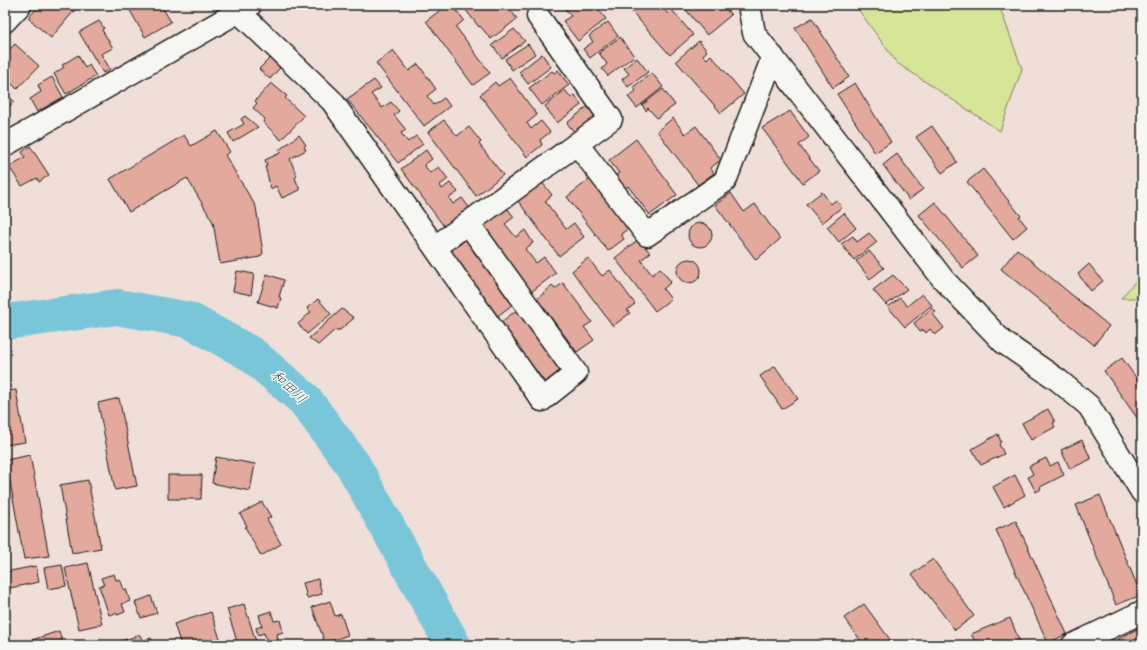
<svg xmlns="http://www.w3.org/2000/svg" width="1147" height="650" font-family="Pangolin,'Klee One',sans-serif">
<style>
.green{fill:#d6e598;stroke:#79805a}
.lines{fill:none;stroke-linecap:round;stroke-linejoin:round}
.river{stroke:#7ac6d9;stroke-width:36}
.building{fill:#e2a99c;stroke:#1c1c1c}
.street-casing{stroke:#1c1c1c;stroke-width:25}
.street{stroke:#f6f6f2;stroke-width:22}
.labels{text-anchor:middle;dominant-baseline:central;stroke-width:3;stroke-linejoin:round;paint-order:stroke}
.water-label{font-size:14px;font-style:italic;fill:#3d585e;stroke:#f6f6f2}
</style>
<rect width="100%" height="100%" fill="#f0dfd8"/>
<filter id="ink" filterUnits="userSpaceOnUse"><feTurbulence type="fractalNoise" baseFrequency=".025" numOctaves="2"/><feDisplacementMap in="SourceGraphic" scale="8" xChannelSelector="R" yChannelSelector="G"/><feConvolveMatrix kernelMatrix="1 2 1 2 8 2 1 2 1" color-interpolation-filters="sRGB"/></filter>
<g filter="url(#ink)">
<!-- green -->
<g class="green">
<path d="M 855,5 L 999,5 L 1022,69 L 1000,131 L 897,63 Z"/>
<path d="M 1142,274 L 1142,298 L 1121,298 Z"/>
</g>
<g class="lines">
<!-- river -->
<path class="river" d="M 5,322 L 117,307 L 189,320 L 251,354 L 305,400 L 353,465 L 453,645"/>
</g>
<!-- building -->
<g class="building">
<path d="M 40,5 L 79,5 L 51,38 L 28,18 Z"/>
<path d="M 127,5 L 161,5 L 171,22 L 145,37 Z"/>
<path d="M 447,5 L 452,5 L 464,20 L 456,27 L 490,73 L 473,85 L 426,21 Z"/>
<path d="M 462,5 L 507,5 L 517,19 L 491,39 L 480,26 L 479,27 Z"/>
<path d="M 562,5 L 595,5 L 606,19 L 578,41 L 563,21 L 571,16 Z"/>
<path d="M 626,5 L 666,5 L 663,8 L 668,14 L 672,10 L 693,35 L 670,55 Z"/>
<path d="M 682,5 L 709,5 L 713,9 L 718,5 L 723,5 L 731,15 L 707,35 Z"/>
<path d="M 812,18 L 849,77 L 833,88 L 795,28 Z"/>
<path d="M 99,21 L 104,28 L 102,30 L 113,48 L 101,54 L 110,69 L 103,73 L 79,32 Z"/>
<path d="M 608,22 L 618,36 L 590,58 L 583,49 L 593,42 L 589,36 Z"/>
<path d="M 514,29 L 525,41 L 502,58 L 492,45 Z"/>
<path d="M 620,37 L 634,56 L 608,76 L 602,69 L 607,64 L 599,53 Z"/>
<path d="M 699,41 L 707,51 L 703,55 L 707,59 L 711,55 L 744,94 L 721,113 L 676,61 Z"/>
<path d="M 15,44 L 39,66 L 17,89 L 5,77 L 5,54 Z"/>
<path d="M 528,44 L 535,54 L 512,70 L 505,59 Z"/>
<path d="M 393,50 L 409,71 L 418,64 L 436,89 L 427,96 L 434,105 L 444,98 L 450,106 L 424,126 L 376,63 Z"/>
<path d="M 275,53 L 285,62 L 270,79 L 259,69 Z"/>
<path d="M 542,54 L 551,67 L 528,84 L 519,72 Z"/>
<path d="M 78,55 L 85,68 L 89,65 L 96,76 L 66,94 L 54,74 L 64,67 L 62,65 Z"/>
<path d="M 637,58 L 648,72 L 628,87 L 622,79 L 629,74 L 624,68 Z"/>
<path d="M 558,70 L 569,85 L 542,105 L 529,88 L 552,71 L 554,73 Z"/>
<path d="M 652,73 L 663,87 L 637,108 L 628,97 L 636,91 L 633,87 Z"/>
<path d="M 52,77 L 63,97 L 37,112 L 30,99 L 41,92 L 38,85 Z"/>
<path d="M 510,78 L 537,115 L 527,123 L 531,129 L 541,121 L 550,132 L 540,140 L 542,145 L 527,157 L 480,95 L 495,82 L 498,86 Z"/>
<path d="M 374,80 L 381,88 L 371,94 L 382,108 L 391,102 L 399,111 L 394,115 L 406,130 L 401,133 L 408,142 L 416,136 L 423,144 L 398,163 L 347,99 Z"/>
<path d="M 271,83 L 287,96 L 285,98 L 304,116 L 281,140 L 263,122 L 265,119 L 253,108 L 257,103 L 255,101 Z"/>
<path d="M 855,83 L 891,142 L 875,153 L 837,94 Z"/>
<path d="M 663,89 L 675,105 L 657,118 L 648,108 L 646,111 L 642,105 Z"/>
<path d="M 565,90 L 571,98 L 575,95 L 581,105 L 557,123 L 545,106 Z"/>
<path d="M 5,93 L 14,101 L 5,112 Z"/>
<path d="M 588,106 L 600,121 L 578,137 L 567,123 Z"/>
<path d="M 790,111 L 809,137 L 799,145 L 819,171 L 803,183 L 762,128 Z"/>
<path d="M 245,116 L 258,127 L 233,142 L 228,133 L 244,124 L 241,119 Z"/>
<path d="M 673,118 L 685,134 L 696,126 L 721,160 L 710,168 L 714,173 L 698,185 L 657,131 Z"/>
<path d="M 444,120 L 457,136 L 469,127 L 481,142 L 479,144 L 503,175 L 476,196 L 428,132 Z"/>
<path d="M 932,126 L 957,162 L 942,173 L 916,137 Z"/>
<path d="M 217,131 L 230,152 L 225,155 L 256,207 L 263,253 L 260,257 L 220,264 L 213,222 L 187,178 L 129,212 L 110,179 L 184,135 L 191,146 Z"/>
<path d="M 299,135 L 306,145 L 304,147 L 306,150 L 290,159 L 297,176 L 295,178 L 300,190 L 282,198 L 276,186 L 271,189 L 265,166 L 267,165 L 265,160 L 280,153 L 279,150 Z"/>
<path d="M 636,139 L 677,195 L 650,215 L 628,186 L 625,188 L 616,175 L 619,173 L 609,160 Z"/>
<path d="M 30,146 L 49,175 L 39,182 L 37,178 L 22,186 L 9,167 L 25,157 L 22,152 Z"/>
<path d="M 426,150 L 432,159 L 424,165 L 430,173 L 439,167 L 448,179 L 440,185 L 442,189 L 450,183 L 458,192 L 449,198 L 453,204 L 462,198 L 471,210 L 449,233 L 401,169 Z"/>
<path d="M 897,154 L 923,189 L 909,200 L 883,165 Z"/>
<path d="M 983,169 L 1021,216 L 1019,217 L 1027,227 L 1013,239 L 967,182 Z"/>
<path d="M 591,178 L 629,228 L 621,234 L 624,239 L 608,251 L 567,197 Z"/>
<path d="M 542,182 L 552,195 L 545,201 L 566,229 L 574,223 L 584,237 L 559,256 L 518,201 Z"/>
<path d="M 822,192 L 831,204 L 836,200 L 842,207 L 822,223 L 806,204 Z"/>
<path d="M 731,193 L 744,212 L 755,204 L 780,239 L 756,260 L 715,205 Z"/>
<path d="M 935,202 L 978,256 L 963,268 L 919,215 Z"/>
<path d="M 507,208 L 514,217 L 505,224 L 516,237 L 525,230 L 533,243 L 525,249 L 536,263 L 544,257 L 556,273 L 531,292 L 482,227 Z"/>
<path d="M 844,213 L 856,228 L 839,242 L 827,227 Z"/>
<circle cx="700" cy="235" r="12"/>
<path d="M 869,233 L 877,242 L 854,260 L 841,244 L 853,236 L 857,242 Z"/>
<path d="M 472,235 L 481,246 L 473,251 L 477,256 L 484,251 L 521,298 L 495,318 L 447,254 Z"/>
<path d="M 639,239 L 650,253 L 641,260 L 652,275 L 660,268 L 671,282 L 663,289 L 671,299 L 655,311 L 615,258 Z"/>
<path d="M 1017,249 L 1109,326 L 1094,345 L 1001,269 Z"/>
<path d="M 869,251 L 884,268 L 870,279 L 856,261 Z"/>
<path d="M 588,258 L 602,276 L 610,270 L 635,304 L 627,310 L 630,313 L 613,326 L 572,271 Z"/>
<circle cx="689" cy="271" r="12"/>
<path d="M 1089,264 L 1103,281 L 1091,291 L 1078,274 Z"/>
<path d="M 237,271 L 254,274 L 251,295 L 233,291 Z"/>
<path d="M 267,274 L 284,280 L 279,297 L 281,298 L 278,308 L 258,302 Z"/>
<path d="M 893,275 L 907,289 L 886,305 L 873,290 Z"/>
<path d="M 563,283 L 592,322 L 584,327 L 594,340 L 577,352 L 537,299 L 552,286 L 555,289 Z"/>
<path d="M 922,294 L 932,305 L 905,327 L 888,307 L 900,298 L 907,306 Z"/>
<path d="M 318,299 L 331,314 L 307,334 L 298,324 L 311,312 L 307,308 Z"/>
<path d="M 523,305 L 566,374 L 549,388 L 500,323 Z"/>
<path d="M 932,308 L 936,312 L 933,314 L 944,328 L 935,335 L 930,329 L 926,333 L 924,330 L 920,332 L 914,323 Z"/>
<path d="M 342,309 L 354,318 L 340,330 L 335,330 L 318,345 L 309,338 Z"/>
<path d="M 1122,358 L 1142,386 L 1142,425 L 1104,371 Z"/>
<path d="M 775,366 L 798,399 L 782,409 L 760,376 Z"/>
<path d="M 16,390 L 25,442 L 5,445 L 5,391 Z"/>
<path d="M 119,398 L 137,486 L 115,490 L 98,403 Z"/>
<path d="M 1048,409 L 1055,422 L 1053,423 L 1055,427 L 1031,440 L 1022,423 Z"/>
<path d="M 998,434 L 1001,442 L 999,444 L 1004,454 L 981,465 L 972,449 Z"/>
<path d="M 1082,440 L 1091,459 L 1070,469 L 1061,450 Z"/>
<path d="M 30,455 L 49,556 L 24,559 L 6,460 Z"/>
<path d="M 216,457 L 255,464 L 250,491 L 212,483 Z"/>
<path d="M 1046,458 L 1050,466 L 1058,462 L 1064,475 L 1040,487 L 1041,489 L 1036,492 L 1028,477 L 1033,474 L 1029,466 Z"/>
<path d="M 168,475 L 202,475 L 201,499 L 168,499 Z"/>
<path d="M 1015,475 L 1025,495 L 1004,507 L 993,487 Z"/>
<path d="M 88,480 L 101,548 L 72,553 L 60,485 Z"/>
<path d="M 1100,495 L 1141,595 L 1116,605 L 1076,505 Z"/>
<path d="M 262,502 L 271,517 L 267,519 L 281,544 L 261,556 L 245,527 L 247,526 L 240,514 Z"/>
<path d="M 1016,521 L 1067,634 L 1048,643 L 996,530 Z"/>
<path d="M 933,559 L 974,616 L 955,630 L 912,574 Z"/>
<path d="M 88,563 L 102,624 L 79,629 L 65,568 Z"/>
<path d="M 62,565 L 66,586 L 48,589 L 44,568 Z"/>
<path d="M 36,566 L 39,582 L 5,589 L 5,572 Z"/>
<path d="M 114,574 L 116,580 L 120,579 L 124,590 L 126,589 L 130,601 L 122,604 L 125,612 L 117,615 L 116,613 L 109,615 L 99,586 L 104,585 L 101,578 Z"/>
<path d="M 318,579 L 322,594 L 307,598 L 303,583 Z"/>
<path d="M 151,596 L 157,613 L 141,618 L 135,602 Z"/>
<path d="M 330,601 L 335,616 L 341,614 L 348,635 L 325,643 L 312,607 Z"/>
<path d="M 244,604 L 257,645 L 238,645 L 227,609 Z"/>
<path d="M 864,604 L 894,645 L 864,645 L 844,618 Z"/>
<path d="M 271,611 L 274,621 L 280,620 L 283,632 L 277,634 L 279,645 L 268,645 L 264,633 L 258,635 L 256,628 L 262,626 L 259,615 Z"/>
<path d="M 211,612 L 222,645 L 181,645 L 174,624 Z"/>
<path d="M 1010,618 L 1021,645 L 977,645 L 971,634 Z"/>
<path d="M 1137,629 L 1142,639 L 1142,645 L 1122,645 L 1118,639 Z"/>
<path d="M 59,631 L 63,644 L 23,645 L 23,643 Z"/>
<path d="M 140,635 L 143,641 L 151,638 L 153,645 L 122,645 L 121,641 Z"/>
</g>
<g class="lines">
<!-- street casing -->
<g class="street-casing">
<g id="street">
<path d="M 749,5 L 754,33 L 943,279 L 1003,342 L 1058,380 L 1089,406 L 1142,492"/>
<path d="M 239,12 L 332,101 L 542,400 L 576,373 L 468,223"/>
<path d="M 5,21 L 20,5"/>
<path d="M 577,144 L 647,235 L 725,181 L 773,57"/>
<path d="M 5,145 L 250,5"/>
<path d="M 435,247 L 611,119 L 538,16"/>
<path d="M 1073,645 L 1142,612"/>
</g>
</g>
<!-- street -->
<use href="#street" class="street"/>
</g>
</g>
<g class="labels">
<!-- water labels -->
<g class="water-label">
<text transform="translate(289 387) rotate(43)">和田川</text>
</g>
</g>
<!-- margin -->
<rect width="1147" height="650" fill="none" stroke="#f6f6f2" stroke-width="20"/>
<rect x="10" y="10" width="1127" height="630" fill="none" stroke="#1c1c1c" stroke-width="1.5" filter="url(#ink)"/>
</svg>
